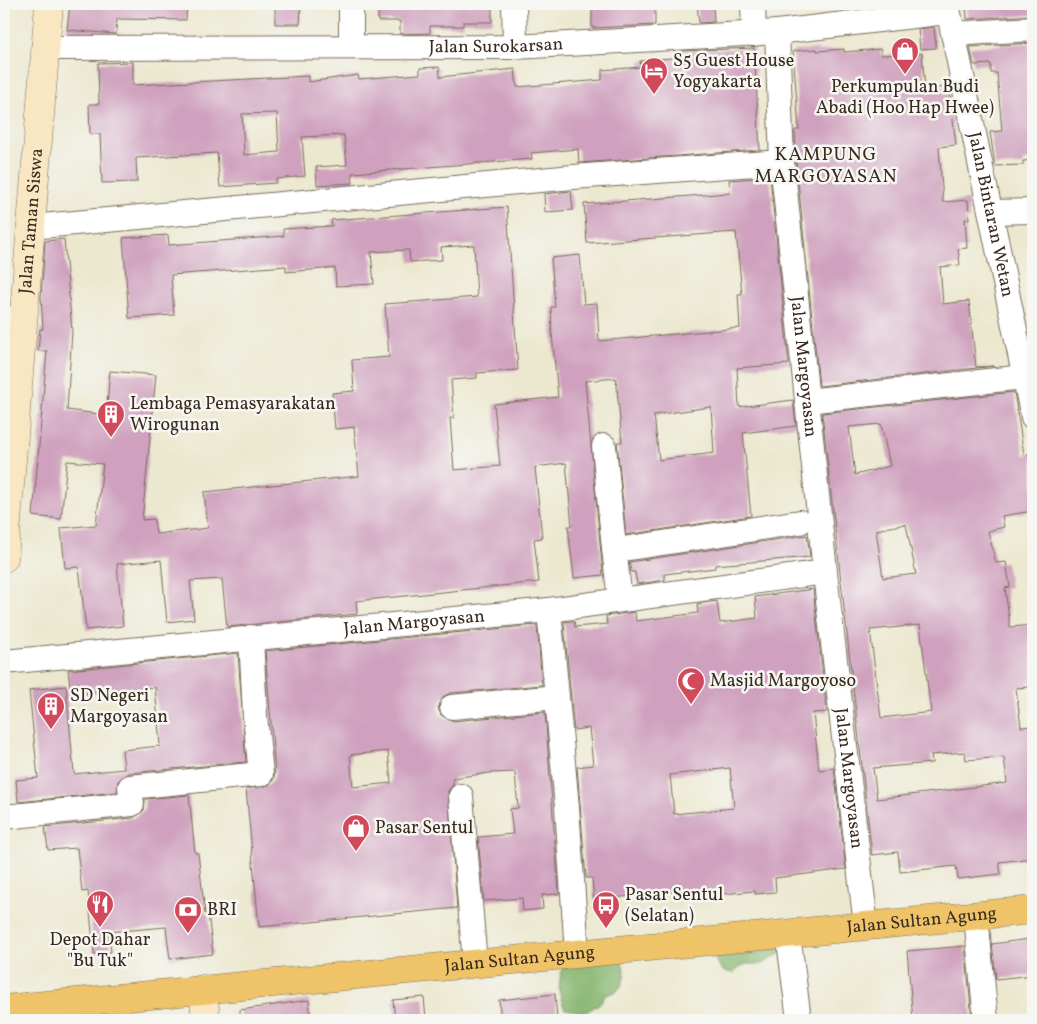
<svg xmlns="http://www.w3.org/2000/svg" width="1037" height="1024" font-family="Vollkorn,serif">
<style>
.forest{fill:#86b56e;stroke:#607046}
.building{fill:#cfa1be;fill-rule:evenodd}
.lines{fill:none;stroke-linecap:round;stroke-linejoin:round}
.minor-casing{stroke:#796c5c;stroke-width:26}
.secondary-casing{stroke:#796c5c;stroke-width:29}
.primary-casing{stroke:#796c5c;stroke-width:29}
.minor{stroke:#fff;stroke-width:24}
.secondary{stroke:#f9e7c3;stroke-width:28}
.primary{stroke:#efc469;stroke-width:28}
.labels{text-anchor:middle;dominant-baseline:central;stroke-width:5;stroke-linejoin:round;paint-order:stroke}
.street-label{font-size:18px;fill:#3b2a1e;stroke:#f6f6f2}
.poi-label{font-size:18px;fill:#3b2a1e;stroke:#f6f6f2;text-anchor:start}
.neighbourhood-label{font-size:19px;letter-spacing:1px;fill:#3b2a1e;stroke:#f6f6f2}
</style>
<rect width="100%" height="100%" fill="#f6f6f2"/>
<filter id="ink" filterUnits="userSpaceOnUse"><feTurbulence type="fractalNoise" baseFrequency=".02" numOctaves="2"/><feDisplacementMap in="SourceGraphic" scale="10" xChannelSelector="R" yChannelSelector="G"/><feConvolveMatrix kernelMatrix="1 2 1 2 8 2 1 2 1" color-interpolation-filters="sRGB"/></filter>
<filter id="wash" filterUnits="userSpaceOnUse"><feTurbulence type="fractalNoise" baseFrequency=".0096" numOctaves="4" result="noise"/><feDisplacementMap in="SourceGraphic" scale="20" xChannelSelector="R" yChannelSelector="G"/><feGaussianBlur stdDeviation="1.12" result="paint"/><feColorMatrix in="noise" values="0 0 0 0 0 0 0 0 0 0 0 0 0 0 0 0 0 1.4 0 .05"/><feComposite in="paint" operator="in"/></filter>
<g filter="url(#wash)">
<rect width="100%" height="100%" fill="#ece8d0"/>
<!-- forest -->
<g class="forest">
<path d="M 765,930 L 781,953 L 762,964 L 745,964 L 733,973 L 723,971 L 715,960 L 719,948 Z"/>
<path d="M 621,957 L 625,974 L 622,985 L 617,991 L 606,995 L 599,1004 L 586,1012 L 565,1009 C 558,996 558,984 562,969 Z"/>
</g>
<g id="blocks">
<!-- building -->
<g class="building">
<path d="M 70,4 L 187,4 L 186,20 L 117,19 L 116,34 L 67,30 Z"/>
<path d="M 275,4 L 301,4 L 300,24 L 275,24 Z"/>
<path d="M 378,4 L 492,4 L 492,22 L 463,22 L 463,26 L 430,26 L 430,33 L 400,34 L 400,21 L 378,21 Z"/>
<path d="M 697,4 L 713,4 L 714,22 L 699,23 Z"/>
<path d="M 966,4 L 1033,4 L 1033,15 L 967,19 Z"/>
<path d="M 592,5 L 655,5 L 655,25 L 592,28 Z"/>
<path d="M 934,27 L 936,48 L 920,49 L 918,29 Z"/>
<path d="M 1033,43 L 1033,160 L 1023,161 L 1023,165 L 995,166 L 990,132 L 1002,131 L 997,73 L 991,73 L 991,64 L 974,65 L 970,47 Z"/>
<path d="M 754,48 L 760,150 L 579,163 L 578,149 L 531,153 L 532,159 L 352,173 L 353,183 L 317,185 L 316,167 L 347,165 L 344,135 L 302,137 L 305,176 L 276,179 L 276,183 L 220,187 L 217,153 L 136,158 L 137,182 L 102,183 L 100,134 L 90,134 L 89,104 L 99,104 L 98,63 L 133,62 L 133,85 L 308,76 L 308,82 L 358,75 L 359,79 L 420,74 L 420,68 L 439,67 L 440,77 L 515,69 L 517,87 L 602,80 L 602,70 L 641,67 L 640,61 L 682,57 L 682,51 ZM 277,113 L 279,152 L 244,155 L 242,114 Z"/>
<path d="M 817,49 L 817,51 L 844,49 L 844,52 L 881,49 L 881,55 L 922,53 L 925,89 L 949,87 L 956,145 L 939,147 L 943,202 L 968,200 L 969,219 L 965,219 L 967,248 L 958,249 L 960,265 L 940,267 L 943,304 L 969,301 L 976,367 L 994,366 L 819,386 L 796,161 L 795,130 L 799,130 L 793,51 Z"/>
<path d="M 770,177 L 789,364 L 737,368 L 739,407 L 793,400 L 796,426 L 743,433 L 751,516 L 626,535 L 617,442 L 622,442 L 616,378 L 585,381 L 603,575 L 574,578 L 568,526 L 572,526 L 566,463 L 535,467 L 542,538 L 534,539 L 539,582 L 356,601 L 357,614 L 227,627 L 222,579 L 190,581 L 194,619 L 167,622 L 161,560 L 117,564 L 123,626 L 86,630 L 79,567 L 65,568 L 61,528 L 96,525 L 103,464 L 67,461 L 61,519 L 33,516 L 47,351 L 38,351 L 40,329 L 43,329 L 41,297 L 45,241 L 64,239 L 72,331 L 67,410 L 106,415 L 110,371 L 156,375 L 142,520 L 154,519 L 156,534 L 208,528 L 204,492 L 359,476 L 354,427 L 335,429 L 332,393 L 354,391 L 352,360 L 389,357 L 385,304 L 477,297 L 474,245 L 441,247 L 442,260 L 410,262 L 409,250 L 371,252 L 374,284 L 336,286 L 335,268 L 286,272 L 286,266 L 171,275 L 174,315 L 129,318 L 123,238 L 168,235 L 169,245 L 284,236 L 283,229 L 332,226 L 331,220 L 507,207 L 518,370 L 477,373 L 477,378 L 451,380 L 454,418 L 450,418 L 454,470 L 500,466 L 494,404 L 558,397 L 552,334 L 551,307 L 555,307 L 551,258 L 580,255 L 584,304 L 597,303 L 599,341 L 740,328 L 738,294 L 742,294 L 736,232 L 587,243 L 584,204 L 730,193 L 729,180 ZM 711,407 L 714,453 L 659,460 L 654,415 Z"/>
<path d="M 571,191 L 573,210 L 545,212 L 544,194 Z"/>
<path d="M 1014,392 L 1024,455 L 1033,453 L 1033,511 L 1002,516 L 1004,527 L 988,531 L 996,563 L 1006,562 L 1010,587 L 1005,588 L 1010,627 L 1033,625 L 1033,681 L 1028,682 L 1029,687 L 1016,688 L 1021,727 L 1033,726 L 1033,858 L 999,862 L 1001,874 L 958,879 L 956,866 L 900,872 L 898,852 L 872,855 L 822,413 ZM 881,424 L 890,466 L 855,475 L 849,427 ZM 906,524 L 916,574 L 883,578 L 876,530 ZM 920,625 L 931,712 L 881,718 L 870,630 ZM 965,752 L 966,760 L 1004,757 L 1007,783 L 877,799 L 873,768 L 932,763 L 931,755 Z"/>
<path d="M 807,535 L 810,557 L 715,565 L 715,568 L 665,574 L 665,580 L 637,584 L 635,572 L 631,572 L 629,562 Z"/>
<path d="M 813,589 L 827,712 L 813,713 L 819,770 L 834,768 L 846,869 L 775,878 L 776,892 L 755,894 L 755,891 L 689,897 L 688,890 L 594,900 L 592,878 L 586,878 L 577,767 L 593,765 L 589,728 L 574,730 L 564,622 L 574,621 L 575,627 L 607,624 L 606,616 L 635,612 L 636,621 L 698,613 L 697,604 L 717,601 L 720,623 L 757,618 L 755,597 ZM 730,768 L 734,808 L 674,814 L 670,775 Z"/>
<path d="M 537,625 L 542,685 L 451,693 L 444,696 L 438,708 L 441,715 L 453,721 L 545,712 L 559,894 L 542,895 L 543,909 L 523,911 L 522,898 L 484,901 L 478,837 L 513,834 L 510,809 L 518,808 L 515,772 L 489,773 L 453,778 L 453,785 L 448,791 L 457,908 L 259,927 L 246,789 L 269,785 L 273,780 L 275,773 L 265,651 ZM 388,751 L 391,783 L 353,787 L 350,755 Z"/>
<path d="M 238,653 L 246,762 L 129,773 L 118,781 L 117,792 L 18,802 L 16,780 L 38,778 L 29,690 L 66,686 L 74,774 L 124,769 L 122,750 L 160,746 L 155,687 L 71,695 L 68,670 Z"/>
<path d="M 189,795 L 195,853 L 198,853 L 205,914 L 208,913 L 213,954 L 170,959 L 166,927 L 109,932 L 111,952 L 94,954 L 88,891 L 82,892 L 77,848 L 48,850 L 45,827 L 133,818 L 144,810 L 145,799 Z"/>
<path d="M 1030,939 L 1033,975 L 996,979 L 992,944 Z"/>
<path d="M 965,946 L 972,1020 L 913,1020 L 907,951 Z"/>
<path d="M 555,994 L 557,1020 L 501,1020 L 499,1000 Z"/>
<path d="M 424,997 L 426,1020 L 395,1020 L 393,1000 Z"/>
<path d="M 309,1000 L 311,1020 L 240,1020 L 240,1010 Z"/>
</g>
</g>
</g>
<g filter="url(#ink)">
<use href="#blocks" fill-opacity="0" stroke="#796c5c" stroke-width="1"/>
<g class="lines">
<!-- minor casing -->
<g class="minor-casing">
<g id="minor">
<path d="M 514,4 L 515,47"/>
<path d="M 753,4 L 754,34"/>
<path id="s1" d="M 947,4 L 1033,417"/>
<path id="s2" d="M 777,32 L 782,162 L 828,600 L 866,926"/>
<path d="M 953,34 L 1033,29"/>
<path d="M 351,47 L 351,4"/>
<path id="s3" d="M 44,48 L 515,47 L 777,32 L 947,12"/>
<path d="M 992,212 L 1033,211"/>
<path d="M 31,227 L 573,177 L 782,162"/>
<path d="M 4,318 L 24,321"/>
<path d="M 807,401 L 1024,377"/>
<path d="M 604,446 L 614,548 L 623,549 L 800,522"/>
<path d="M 614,548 L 620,600"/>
<path d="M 549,610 L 567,807 L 577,953"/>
<path id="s4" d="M 4,662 L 549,610 L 825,572"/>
<path d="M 452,707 L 557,697"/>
<path d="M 461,796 L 475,963"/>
<path d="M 4,817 L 132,804 L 130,787 L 261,774 L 255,716 L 251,637"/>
<path d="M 976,916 L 986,1020"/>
<path d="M 788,933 L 799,1020"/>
</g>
</g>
<!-- secondary casing -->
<g class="secondary-casing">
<g id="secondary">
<path id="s5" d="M 4,558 L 49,4"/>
<path d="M 203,989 L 206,1020"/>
</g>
</g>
<!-- primary casing -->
<g class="primary-casing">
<g id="primary">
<path id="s6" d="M 4,1009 L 1033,910"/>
</g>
</g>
<!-- minor -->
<use href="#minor" class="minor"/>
<!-- secondary -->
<use href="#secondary" class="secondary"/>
<!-- primary -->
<use href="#primary" class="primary"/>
</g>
</g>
<!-- icons -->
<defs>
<g id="shop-pin" transform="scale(1.4375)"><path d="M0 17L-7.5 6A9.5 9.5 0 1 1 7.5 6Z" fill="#d1495b" stroke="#f6f6f2"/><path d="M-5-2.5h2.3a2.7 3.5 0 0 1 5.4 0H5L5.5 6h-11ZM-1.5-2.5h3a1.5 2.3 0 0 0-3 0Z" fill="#fff"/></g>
<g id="hotel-pin" transform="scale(1.4375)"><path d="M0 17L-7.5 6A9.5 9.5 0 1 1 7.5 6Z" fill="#d1495b" stroke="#f6f6f2"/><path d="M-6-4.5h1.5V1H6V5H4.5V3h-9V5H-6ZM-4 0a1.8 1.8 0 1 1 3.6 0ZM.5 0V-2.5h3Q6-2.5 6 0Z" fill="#fff"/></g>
<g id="building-pin" transform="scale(1.4375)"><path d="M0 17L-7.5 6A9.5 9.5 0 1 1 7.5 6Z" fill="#d1495b" stroke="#f6f6f2"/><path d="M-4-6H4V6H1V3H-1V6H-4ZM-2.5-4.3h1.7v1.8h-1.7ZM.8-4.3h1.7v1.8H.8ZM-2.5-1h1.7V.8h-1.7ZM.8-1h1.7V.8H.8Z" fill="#fff"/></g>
<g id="mosque-pin" transform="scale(1.4375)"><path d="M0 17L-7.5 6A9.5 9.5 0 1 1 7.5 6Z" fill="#d1495b" stroke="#f6f6f2"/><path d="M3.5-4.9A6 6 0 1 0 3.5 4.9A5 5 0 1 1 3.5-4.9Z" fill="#fff"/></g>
<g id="restaurant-pin" transform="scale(1.4375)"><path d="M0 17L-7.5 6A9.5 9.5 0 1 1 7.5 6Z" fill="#d1495b" stroke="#f6f6f2"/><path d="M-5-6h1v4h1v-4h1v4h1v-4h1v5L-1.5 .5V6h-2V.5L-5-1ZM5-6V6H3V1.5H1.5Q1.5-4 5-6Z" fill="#fff"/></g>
<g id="bus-pin" transform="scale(1.4375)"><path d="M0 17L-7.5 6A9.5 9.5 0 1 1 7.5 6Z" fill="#d1495b" stroke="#f6f6f2"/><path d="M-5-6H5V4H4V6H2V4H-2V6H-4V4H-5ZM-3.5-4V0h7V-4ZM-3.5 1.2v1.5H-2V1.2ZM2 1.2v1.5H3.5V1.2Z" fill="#fff"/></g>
<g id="bank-pin" transform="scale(1.4375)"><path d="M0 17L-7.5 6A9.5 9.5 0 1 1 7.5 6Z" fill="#d1495b" stroke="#f6f6f2"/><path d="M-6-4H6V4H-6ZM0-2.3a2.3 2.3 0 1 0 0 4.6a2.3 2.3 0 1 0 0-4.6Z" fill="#fff"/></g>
</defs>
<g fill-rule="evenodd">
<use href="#shop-pin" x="905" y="51"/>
<use href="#hotel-pin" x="654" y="71"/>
<use href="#building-pin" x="111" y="414"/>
<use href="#mosque-pin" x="691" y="681"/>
<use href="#building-pin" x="51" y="706"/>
<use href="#shop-pin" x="356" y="828"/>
<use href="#restaurant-pin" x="100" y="904"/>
<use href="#bus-pin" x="606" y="905"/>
<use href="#bank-pin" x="188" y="910"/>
</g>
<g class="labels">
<!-- street labels -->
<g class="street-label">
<text stroke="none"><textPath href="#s3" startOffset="452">Jalan Surokarsan</textPath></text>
<text stroke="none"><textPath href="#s1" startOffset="215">Jalan Bintaran Wetan</textPath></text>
<text stroke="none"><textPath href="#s5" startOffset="338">Jalan Taman Siswa</textPath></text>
<text stroke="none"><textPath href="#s2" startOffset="336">Jalan Margoyasan</textPath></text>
<text stroke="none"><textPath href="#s4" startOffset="412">Jalan Margoyasan</textPath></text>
<text stroke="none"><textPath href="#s2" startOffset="750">Jalan Margoyasan</textPath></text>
<text stroke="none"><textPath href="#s6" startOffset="922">Jalan Sultan Agung</textPath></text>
<text stroke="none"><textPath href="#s6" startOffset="518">Jalan Sultan Agung</textPath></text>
</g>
<!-- poi labels -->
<g class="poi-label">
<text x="673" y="61">S5 Guest House<tspan x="673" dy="21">Yogyakarta</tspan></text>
<text x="905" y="87" text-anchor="middle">Perkumpulan Budi<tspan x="905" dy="21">Abadi (Hoo Hap Hwee)</tspan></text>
<text x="130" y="404">Lembaga Pemasyarakatan<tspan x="130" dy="21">Wirogunan</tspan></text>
<text x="710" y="681">Masjid Margoyoso</text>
<text x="70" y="696">SD Negeri<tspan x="70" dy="21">Margoyasan</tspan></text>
<text x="375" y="828">Pasar Sentul</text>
<text x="625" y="895">Pasar Sentul<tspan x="625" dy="21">(Selatan)</tspan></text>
<text x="207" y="910">BRI</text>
<text x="100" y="940" text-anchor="middle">Depot Dahar<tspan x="100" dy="21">"Bu Tuk"</tspan></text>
</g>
<!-- neighbourhood labels -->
<g class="neighbourhood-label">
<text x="826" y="155">KAMPUNG<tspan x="826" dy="22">MARGOYASAN</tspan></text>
</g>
</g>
<!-- margin -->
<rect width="1037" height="1024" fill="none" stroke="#f6f6f2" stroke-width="20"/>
</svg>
